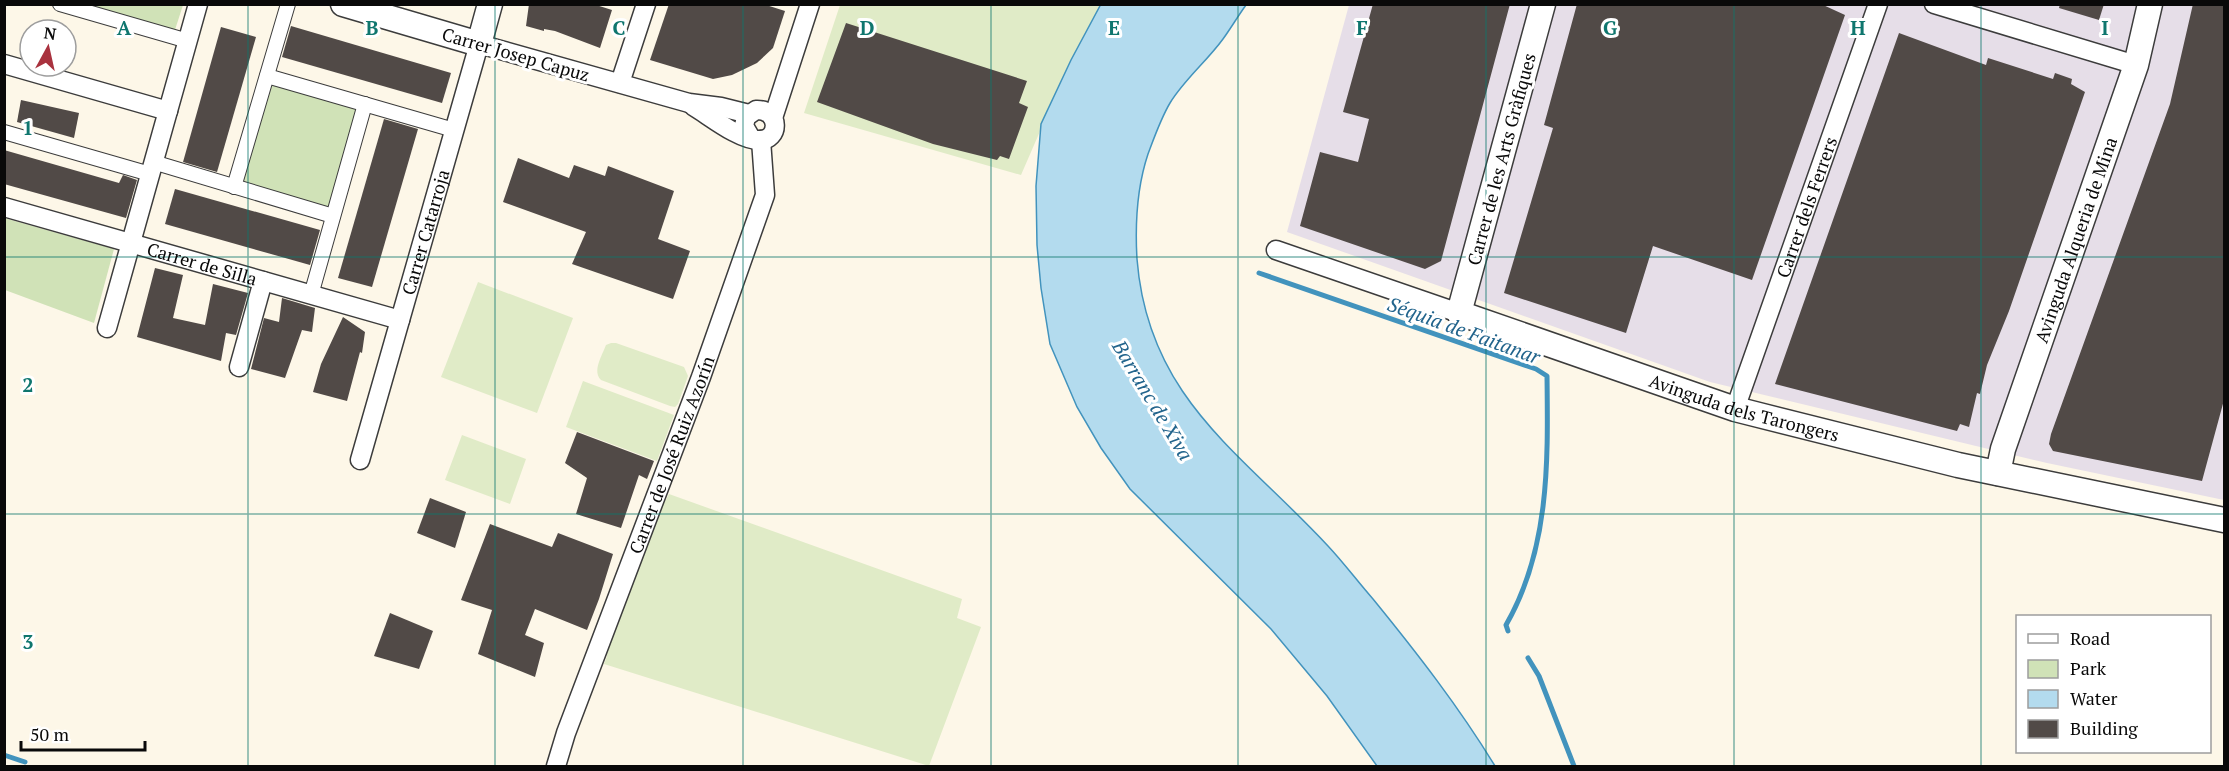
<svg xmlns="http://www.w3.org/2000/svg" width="2229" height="771" font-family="'PT Serif',serif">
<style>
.industrial{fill:#e6dee8}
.green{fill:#d0e2b7}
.pitch{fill:#e0ebc7}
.water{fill:#b3dbee;stroke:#4293bd;stroke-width:1.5}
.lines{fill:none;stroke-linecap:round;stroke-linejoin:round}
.stream{stroke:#4293bd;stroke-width:5}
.building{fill:#514a47}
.pedestrian-casing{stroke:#3c3c3c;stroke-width:16}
.minor-casing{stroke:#3c3c3c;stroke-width:21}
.tertiary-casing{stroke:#3c3c3c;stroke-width:27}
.pedestrian{stroke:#fff;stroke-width:14}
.minor{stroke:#fff;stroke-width:18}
.tertiary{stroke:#fff;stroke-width:24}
.grid{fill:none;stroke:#0f766e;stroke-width:1.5;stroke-opacity:0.55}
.labels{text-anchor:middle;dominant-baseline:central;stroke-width:6;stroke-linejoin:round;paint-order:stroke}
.street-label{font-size:18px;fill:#090909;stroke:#fff}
.water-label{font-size:20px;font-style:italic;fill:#22648c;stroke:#fff}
.grid-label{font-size:20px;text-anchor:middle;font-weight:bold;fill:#0f766e;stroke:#fff;stroke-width:6;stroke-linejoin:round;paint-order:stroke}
</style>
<rect width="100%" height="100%" fill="#fdf7e8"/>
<!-- industrial -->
<path class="industrial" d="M 1349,5 L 2224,5 L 2224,500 L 2047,463 L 1710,382 L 1287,232 Z"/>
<!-- green -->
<g class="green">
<path d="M 72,5 L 183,5 L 174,33 Z"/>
<path d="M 268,80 L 361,107 L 331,211 L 238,185 Z"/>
<path d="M 4,218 L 114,249 L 94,323 L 5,290 Z"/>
</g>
<!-- pitch -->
<g class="pitch">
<path d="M 840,5 L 1101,5 L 1071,60 L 1021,175 L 804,113 Z"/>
<path d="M 478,282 L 573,318 L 537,413 L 441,377 Z"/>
<path d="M 611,343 L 616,343 L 684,367 L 688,376 L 678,404 L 675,407 L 670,406 L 601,380 C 592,371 602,356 606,345 Z"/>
<path d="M 583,381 L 674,415 L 657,461 L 566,427 Z"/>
<path d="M 462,435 L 526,459 L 510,504 L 445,480 Z"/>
<path d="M 669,494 L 962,599 L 957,618 L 981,627 L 929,766 L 604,664 L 607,656 L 603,650 L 658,505 L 664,503 Z"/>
</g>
<!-- water -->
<path class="water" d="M 1101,4 L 1246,5 C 1238,16 1231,28 1223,39 C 1207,61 1184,80 1170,103 C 1161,118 1154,138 1148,154 C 1137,187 1135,225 1137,259 C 1148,399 1242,453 1328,546 C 1344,563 1358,582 1373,599 C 1417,653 1459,707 1495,766 L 1377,766 L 1327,696 L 1271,629 L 1130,489 L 1101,448 L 1077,407 L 1050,344 L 1041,288 L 1037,245 L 1036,186 L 1041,124 L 1071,60 Z"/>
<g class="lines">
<!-- stream -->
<g class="stream">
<path d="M 1259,273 L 1536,369 L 1547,376 C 1548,460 1550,549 1506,625 L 1508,631"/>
<path d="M 1528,658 L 1539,676 L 1574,766"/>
<path d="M 4,755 L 25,762"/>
</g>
</g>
<!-- building -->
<g class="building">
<path d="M 529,4 L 593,4 L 612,10 L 600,48 L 555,31 L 544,29 L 544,31 L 526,26 Z"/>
<path d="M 669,4 L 763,4 L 785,11 L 773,48 L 757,63 L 732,75 L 713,79 L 650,60 Z"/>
<path d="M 1373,4 L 1510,4 L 1441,261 L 1425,269 L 1300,226 L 1320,152 L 1358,162 L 1369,119 L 1343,112 Z"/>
<path d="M 1577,4 L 1821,4 L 1845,15 L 1752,280 L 1653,246 L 1626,333 L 1504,293 L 1553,128 L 1544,125 Z"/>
<path d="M 2060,4 L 2104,4 L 2099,20 L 2059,8 Z"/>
<path d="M 2193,4 L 2224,4 L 2224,400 L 2202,481 L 2053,451 L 2049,444 L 2051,434 L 2170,104 Z"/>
<path d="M 846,23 L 1027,81 L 1019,103 L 1028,107 L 1009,159 L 1000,156 L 997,160 L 933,144 L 817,102 Z"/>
<path d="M 291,26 L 451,73 L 442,103 L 282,57 Z"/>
<path d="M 221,27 L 256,37 L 217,172 L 183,162 Z"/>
<path d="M 1899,33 L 1986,65 L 1988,58 L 2053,79 L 2055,73 L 2072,79 L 2071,84 L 2085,92 L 2009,311 L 1987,365 L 1980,394 L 1977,393 L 1969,427 L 1960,424 L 1957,431 L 1775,384 Z"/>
<path d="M 21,100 L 79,113 L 74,138 L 17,122 Z"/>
<path d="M 384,119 L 418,129 L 372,287 L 338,278 Z"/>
<path d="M 4,150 L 119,183 L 123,175 L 137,180 L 126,218 L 4,184 Z"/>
<path d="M 518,158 L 569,178 L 574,165 L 605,176 L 608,166 L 674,191 L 658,239 L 690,251 L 673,299 L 572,264 L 586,232 L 503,202 Z"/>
<path d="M 175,189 L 320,230 L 310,265 L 165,224 Z"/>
<path d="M 155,268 L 183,275 L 173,318 L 205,325 L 213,284 L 248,293 L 236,335 L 226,333 L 221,361 L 137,337 Z"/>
<path d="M 282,298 L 315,308 L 312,332 L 302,330 L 285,378 L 251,369 L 264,318 L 279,322 Z"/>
<path d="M 343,317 L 365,332 L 362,353 L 360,352 L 347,401 L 313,392 L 321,364 Z"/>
<path d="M 577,432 L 654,461 L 647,479 L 639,475 L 621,528 L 576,514 L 587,478 L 565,463 Z"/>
<path d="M 430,498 L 466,512 L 455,548 L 417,533 Z"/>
<path d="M 490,524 L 552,547 L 558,533 L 613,554 L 599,599 L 587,630 L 535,609 L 525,635 L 544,643 L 535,677 L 478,654 L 492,610 L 461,600 Z"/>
<path d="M 390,613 L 433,631 L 419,669 L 374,656 Z"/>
</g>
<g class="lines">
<!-- pedestrian casing -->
<g class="pedestrian-casing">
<g id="pedestrian">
<path d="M 60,4 L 188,41"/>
<path d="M 267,76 L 454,130"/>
<path d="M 4,132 L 150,174"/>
<path d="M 153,162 L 333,216"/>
<path d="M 234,187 L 288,4"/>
<path d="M 311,295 L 365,104"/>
</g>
</g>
<!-- minor casing -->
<g class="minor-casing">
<g id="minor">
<path d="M 1934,4 L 2136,65"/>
<path d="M 4,64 L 168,111"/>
<path d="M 620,83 L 646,4"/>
<path d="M 693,106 C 710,116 739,140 759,140 C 780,141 781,109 756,110 L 746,117 L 744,126 L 751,138"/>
<path d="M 773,118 L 810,4"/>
<path id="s1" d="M 4,207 L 400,320"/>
<path d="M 1276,250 L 1459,313"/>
<path d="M 107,328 L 198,4"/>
<path d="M 239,367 L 263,281"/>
<path id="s2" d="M 1735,409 L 1878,4"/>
<path id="s3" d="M 360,460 L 479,44 L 689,103 L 721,107 L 749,114"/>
<path id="s4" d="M 556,766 L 566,733 L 701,377 L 765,195 L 761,140"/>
</g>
</g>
<!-- tertiary casing -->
<g class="tertiary-casing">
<g id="tertiary">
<path d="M 343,4 L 479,44 L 490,4"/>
<path id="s5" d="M 1543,4 L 1459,313 L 1735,409 L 1958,465 L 2224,520"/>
<path id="s6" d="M 1998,473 L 2003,449 L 2136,65 L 2150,4"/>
</g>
</g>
<!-- pedestrian -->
<use href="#pedestrian" class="pedestrian"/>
<!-- minor -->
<use href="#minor" class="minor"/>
<!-- tertiary -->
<use href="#tertiary" class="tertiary"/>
</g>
<!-- grid -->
<path class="grid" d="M 248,4 L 248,766M 495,4 L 495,766M 743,4 L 743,766M 991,4 L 991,766M 1238,4 L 1238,766M 1486,4 L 1486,766M 1734,4 L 1734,766M 1981,4 L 1981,766M 4,257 L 2224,257M 4,514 L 2224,514"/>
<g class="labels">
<!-- street labels -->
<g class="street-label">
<text transform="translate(516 54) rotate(16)">Carrer Josep Capuz</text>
<text transform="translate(1501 159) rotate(-75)">Carrer de les Arts Gràfiques</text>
<text stroke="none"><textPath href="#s2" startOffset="214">Carrer dels Ferrers</textPath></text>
<text stroke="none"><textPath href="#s3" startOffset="237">Carrer Catarroja</textPath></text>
<text stroke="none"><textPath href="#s6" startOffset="246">Avinguda Alqueria de Mina</textPath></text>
<text stroke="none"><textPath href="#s1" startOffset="206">Carrer de Silla</textPath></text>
<text stroke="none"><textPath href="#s5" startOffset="621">Avinguda dels Tarongers</textPath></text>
<text stroke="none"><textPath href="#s4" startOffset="332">Carrer de José Ruiz Azorín</textPath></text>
</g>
<!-- water labels -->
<g class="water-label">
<text transform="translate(1464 330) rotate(20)">Séquia de Faitanar</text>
<text transform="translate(1153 400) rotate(59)">Barranc de Xiva</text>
</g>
</g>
<g class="grid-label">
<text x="124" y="35">A</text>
<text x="372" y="35">B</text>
<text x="619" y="35">C</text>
<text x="867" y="35">D</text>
<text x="1114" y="35">E</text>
<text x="1362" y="35">F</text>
<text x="1610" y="35">G</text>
<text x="1858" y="35">H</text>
<text x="2105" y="35">I</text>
<text x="28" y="135">1</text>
<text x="28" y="392">2</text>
<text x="28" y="649">3</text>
</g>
<!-- border -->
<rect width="2229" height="771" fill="none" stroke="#090909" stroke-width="12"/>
<!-- legend -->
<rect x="2016" y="615" width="195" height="138" fill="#ffffff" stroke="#9d9d9d" stroke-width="1.5"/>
<rect x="2028" y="634" width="30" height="9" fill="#ffffff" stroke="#9d9d9d" stroke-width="1.5"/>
<text x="2070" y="645" font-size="18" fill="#090909">Road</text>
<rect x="2028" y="660" width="30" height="18" fill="#d0e2b7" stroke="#9d9d9d" stroke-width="1.5"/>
<text x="2070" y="675" font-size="18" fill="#090909">Park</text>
<rect x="2028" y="690" width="30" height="18" fill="#b3dbee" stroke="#9d9d9d" stroke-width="1.5"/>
<text x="2070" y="705" font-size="18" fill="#090909">Water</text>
<rect x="2028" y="720" width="30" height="18" fill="#514a47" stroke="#9d9d9d" stroke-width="1.5"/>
<text x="2070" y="735" font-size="18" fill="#090909">Building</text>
<!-- north arrow -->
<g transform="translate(48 48) rotate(8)"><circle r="28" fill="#ffffff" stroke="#9d9d9d" stroke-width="1.5"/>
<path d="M0-4.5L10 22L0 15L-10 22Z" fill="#a9323e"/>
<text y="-9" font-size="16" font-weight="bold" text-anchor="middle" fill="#090909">N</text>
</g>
<!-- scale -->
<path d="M21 741v9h124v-9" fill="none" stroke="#090909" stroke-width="3"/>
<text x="30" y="741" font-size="18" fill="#090909" stroke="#ffffff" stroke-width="4.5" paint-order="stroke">50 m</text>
</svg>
